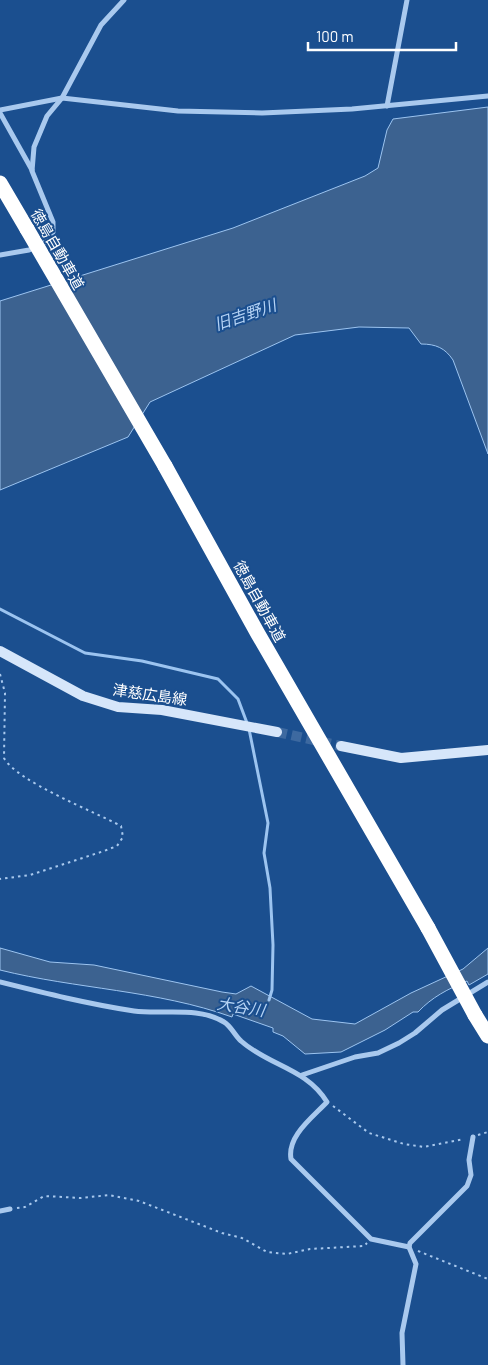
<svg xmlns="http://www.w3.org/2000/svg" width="488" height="1365" font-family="Barlow,'Noto Sans JP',sans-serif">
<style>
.water{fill:#3c6290;stroke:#9cc4f0}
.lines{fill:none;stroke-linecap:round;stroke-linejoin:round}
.stream{stroke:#9cc4f0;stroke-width:3}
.secondary-tunnel{stroke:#3d69a0;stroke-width:10;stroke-dasharray:10 5;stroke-linecap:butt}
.path{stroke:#a9c9ee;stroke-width:2;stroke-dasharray:2.5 4;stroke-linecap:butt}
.street{stroke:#a9c9ee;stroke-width:5}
.secondary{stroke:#d6e6fa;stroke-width:10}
.highway{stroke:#fff;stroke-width:15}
.highway-bridge{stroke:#fff;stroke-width:15}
.labels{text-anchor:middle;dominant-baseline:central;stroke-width:4;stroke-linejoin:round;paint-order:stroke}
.street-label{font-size:15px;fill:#fff;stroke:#1b4f8f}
.water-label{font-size:16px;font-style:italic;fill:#b5d3f5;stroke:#1b4f8f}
</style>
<rect width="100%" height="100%" fill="#1b4f8f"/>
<!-- water -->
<g class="water">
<path d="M 488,107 L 488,454 L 453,360 C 445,348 436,344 421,344 L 409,328 L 359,327 L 295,335 L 150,402 L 128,437 L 0,490 L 0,301 L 233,228 L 365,176 L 378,168 L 387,130 L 393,119 Z"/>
<path d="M 0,948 L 50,962 L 94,965 L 222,992 L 236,994 L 251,986 L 312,1019 L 355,1024 L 411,993 L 463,969 L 488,948 L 488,974 L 469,985 L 467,981 C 448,989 432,997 418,1012 L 413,1012 L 385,1030 L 341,1052 L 305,1054 L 283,1036 L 273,1032 L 273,1028 L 233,1014 L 232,1017 C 157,990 76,989 0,970 Z"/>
</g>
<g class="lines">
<!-- stream -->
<g class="stream">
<path d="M 0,609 L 85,653 L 142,661 L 218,679 L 238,699 L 247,723"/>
<path d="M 249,729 L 268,823 L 264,853 L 270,888 L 273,945 L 272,990 L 269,1000"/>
</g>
<!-- secondary-tunnel -->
<path class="secondary-tunnel" d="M 277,732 L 341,746"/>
<!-- path -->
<g class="path">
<path d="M 0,674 L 5,693 L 4,758 C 16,781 95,812 121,826 L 123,837 L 117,846 L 104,851 L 30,875 L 0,879"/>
<path d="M 333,1106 L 369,1133 L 404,1144 L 424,1147 L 464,1139"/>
<path d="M 478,1135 L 488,1132"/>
<path d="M 17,1208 L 25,1207 L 44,1196 L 81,1198 L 109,1195 L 139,1201 L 222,1233 L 242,1238 L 267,1252 L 287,1254 L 310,1249 L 364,1246 L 367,1243"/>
<path d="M 418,1251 L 488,1279"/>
</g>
<!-- street -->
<g class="street">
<path d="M 387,106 L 407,0"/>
<path d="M 0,110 L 62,98 L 178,111 L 262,113 L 352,109 L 488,96"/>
<path d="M 0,113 L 32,170"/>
<path d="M 0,255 L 29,250 L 48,241 L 53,232 L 53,222 L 32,171 L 34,147 L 47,116 L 62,98 L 101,25 L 124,0"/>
<path d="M 0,982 C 44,993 88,1004 134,1011 C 162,1015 198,1006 224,1022 C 231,1026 235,1036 241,1041 C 269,1066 306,1068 327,1102 C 312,1118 287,1136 291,1159 L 371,1239 L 409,1247"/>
<path d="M 302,1075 L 355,1057 L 378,1053 L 399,1043 L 415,1033 L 442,1010 L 488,982"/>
<path d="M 0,1211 L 10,1209"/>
<path d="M 403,1365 L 402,1333 L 416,1264 L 409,1247 L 410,1243 L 467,1186 L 471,1175 L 469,1160 L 473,1137"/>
</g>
<!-- secondary -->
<g class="secondary">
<path d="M 0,651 L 83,696 L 118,707 L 162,710 L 277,732"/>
<path d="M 341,746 L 401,758 L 488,750"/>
</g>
<!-- highway -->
<g class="highway">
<path d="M 0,183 L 27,229"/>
<path d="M 165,466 L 258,634 L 428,928"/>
<path d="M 475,1015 L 488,1036"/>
</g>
<!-- highway-bridge -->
<g class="highway-bridge">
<path d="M 27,229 L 165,466"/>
<path d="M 428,928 L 475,1015"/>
</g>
</g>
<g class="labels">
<!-- street labels -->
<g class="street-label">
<text transform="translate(58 249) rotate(60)">徳島自動車道</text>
<text transform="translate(260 601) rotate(61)">徳島自動車道</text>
<text transform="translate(150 694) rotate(8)">津慈広島線</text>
</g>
<!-- water labels -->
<g class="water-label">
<text transform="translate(245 314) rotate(-19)">旧吉野川</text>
<text transform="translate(241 1006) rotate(9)">大谷川</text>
</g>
</g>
<!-- scale -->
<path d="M308 42v8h148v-8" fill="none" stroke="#ffffff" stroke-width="2.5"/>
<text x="316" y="42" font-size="15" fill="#ffffff" stroke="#1b4f8f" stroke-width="4" paint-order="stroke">100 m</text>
</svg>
